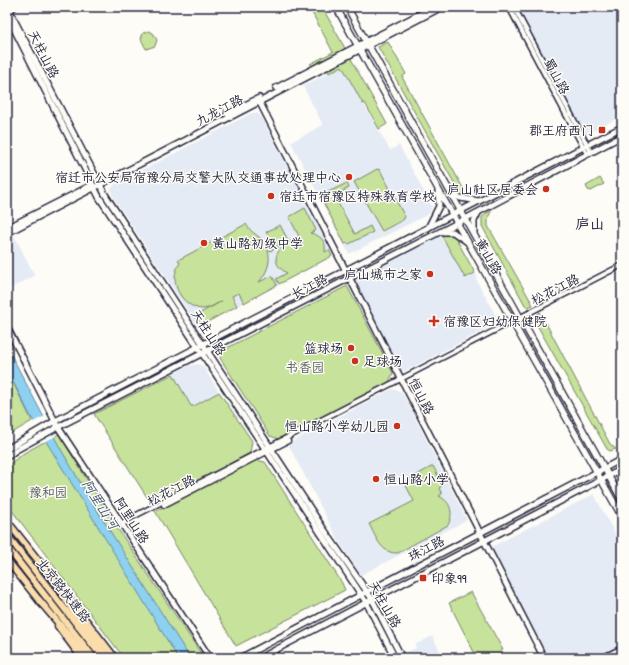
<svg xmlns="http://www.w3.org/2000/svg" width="629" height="665" font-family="'Patrick Hand','LXGW WenKai TC',sans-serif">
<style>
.built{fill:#e5ebf5}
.green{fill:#c7e29a;stroke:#74826a}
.water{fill:#8ed0ef;stroke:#638aa7}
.pier{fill:#fdfcf7}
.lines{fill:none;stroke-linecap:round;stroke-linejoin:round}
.minor-casing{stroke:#22223b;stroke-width:7}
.tertiary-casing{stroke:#22223b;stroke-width:8}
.secondary-casing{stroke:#22223b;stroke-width:8}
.primary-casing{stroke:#22223b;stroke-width:9}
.trunk-casing{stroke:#22223b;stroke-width:9}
.minor{stroke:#fdfcf7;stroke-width:4}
.tertiary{stroke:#fdfcf7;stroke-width:5}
.secondary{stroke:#fdfcf7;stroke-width:5.5}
.primary{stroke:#fbddab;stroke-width:6}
.trunk{stroke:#fbddab;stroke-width:6}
.poi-dot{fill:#c8321e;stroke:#fdfcf7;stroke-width:1.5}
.labels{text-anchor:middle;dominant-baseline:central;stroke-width:3;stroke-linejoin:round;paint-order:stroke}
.street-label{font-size:13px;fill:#22223b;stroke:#fdfcf7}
.poi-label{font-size:13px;fill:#22223b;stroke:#fdfcf7;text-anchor:end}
.park-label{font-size:13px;fill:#545c58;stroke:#fdfcf7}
.water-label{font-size:14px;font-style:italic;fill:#425671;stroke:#fdfcf7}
.quarter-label{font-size:15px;fill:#22223b;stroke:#fdfcf7}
</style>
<rect width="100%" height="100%" fill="#fdfcf7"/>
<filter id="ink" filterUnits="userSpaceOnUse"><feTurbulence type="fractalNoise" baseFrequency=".025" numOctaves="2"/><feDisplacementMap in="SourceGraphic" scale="8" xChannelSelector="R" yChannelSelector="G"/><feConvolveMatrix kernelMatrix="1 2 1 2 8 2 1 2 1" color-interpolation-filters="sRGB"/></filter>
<g filter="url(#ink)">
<!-- built -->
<g class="built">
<path d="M 516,7 L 622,7 L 622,116 L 585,135 L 583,133 Z"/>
<path d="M 342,66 L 390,150 L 399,145 L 432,207 L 429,214 L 349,254 L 291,142 L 323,125 L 303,86 Z"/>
<path d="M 252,113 L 257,113 L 262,118 L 333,256 L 198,327 L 112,195 L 111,189 L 114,185 Z"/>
<path d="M 447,233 L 453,233 L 478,278 L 476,279 L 496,316 L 494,325 L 405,371 L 398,369 L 355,283 L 356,280 Z"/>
<path d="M 14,235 L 35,276 L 7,290 L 7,239 Z"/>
<path d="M 198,364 L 203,366 L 219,392 L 194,406 L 191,406 L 173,374 L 190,365 Z"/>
<path d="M 392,389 L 402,392 L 467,520 L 361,575 L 341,545 L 288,444 Z"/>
<path d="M 594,494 L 622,547 L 622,658 L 548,658 L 491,547 Z"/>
<path d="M 432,636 L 444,658 L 408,658 L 405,653 L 416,648 L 415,645 Z"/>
</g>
<!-- green -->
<g class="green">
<path d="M 309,7 L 322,7 L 346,50 L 313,67 L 310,64 L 333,52 Z"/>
<path d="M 149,31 L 153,33 L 157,40 L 155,46 L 146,49 L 141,39 L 143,33 Z"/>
<path d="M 388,42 L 406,74 L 402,77 L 468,197 L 457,188 L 378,47 Z"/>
<path d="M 350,57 L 387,124 L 379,129 L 365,103 L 363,104 L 342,66 L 329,73 L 327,69 Z"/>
<path d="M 377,169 L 380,170 L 405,217 L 403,220 L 382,231 L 354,182 Z"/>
<path d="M 600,178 L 604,184 L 591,191 L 588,190 L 586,186 Z"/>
<path d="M 347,183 L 349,188 L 334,196 L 355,234 L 370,226 L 373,232 L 349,244 L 348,243 L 345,244 L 321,198 L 324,194 Z"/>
<path d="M 305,208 L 316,230 L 310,233 C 320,235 327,241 325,252 L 329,250 L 332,256 L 279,284 L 276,279 L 287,273 C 275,267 272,255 283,247 L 282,245 L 270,251 L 265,242 L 270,239 L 266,232 L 280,225 L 289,242 L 299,236 L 289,217 Z"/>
<path d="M 492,209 L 488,218 L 488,226 L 533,305 L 528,307 L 525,305 L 482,226 L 482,217 Z"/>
<path d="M 246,224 C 250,231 253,232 259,237 C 274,251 271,268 259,282 L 272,276 L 277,285 L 244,303 L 239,293 L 232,296 L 237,306 L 200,326 L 195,316 L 222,301 C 216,304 209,309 202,309 C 181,307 167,280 180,263 L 178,260 Z"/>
<path d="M 447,233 L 453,233 L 475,273 L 465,278 L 442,236 Z"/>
<path d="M 347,286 L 393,373 L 389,382 L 279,439 L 270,436 L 220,358 L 223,350 Z"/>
<path d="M 540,312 L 610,444 L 616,449 L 610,451 L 607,449 L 537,325 L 534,318 Z"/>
<path d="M 7,370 L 32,421 L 7,436 Z"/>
<path d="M 173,374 L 191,406 L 194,406 L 219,392 L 252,441 L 250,453 L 152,505 L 94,414 Z"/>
<path d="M 59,434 L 110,517 L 204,658 L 124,658 L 7,504 L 7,466 L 24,453 Z"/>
<path d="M 255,460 L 265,462 L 342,583 L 345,590 L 236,646 L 155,511 Z"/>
<path d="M 433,466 L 443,485 L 439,488 L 442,494 L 439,496 C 451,502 454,513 448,525 L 398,553 C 381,554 376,537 369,524 L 414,501 L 404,482 Z"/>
<path d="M 471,592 L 503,650 L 500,651 L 504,658 L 477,658 L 449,603 Z"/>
</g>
<!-- water -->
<path class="water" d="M 7,347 L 59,446 L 90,499 L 190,658 L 178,658 L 30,415 L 7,370 Z"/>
<!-- pier -->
<path class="pier" d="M 45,416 L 56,436 L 44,442 L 33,422 Z"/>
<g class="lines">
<!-- minor casing -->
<g class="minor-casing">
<g id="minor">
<path d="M 509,7 L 587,154"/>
<path d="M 514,7 L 591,152"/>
<path d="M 164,505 L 288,441"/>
<path d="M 122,525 L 127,520 L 622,265"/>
<path d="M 602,658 L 622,648"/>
</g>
</g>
<!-- tertiary casing -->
<g class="tertiary-casing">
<g id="tertiary">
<path d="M 9,10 L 106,196 L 323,528 L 372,599 L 402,658"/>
<path d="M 7,15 L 99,197 L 366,602 L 395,658"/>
<path d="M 276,88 L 433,7"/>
<path d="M 259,101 L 544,658"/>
<path d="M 227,114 L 259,98"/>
<path d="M 451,192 L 460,198 L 479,201"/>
<path d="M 7,228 L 92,185"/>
<path d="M 428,228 L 439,206 L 438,191"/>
<path d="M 443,232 L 453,232 L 466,241"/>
<path d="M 7,233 L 442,7"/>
<path d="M 474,233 L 474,221 L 478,213"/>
<path d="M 7,327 L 58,427 L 210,658"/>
<path d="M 7,449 L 55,421 L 622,127"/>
<path d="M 7,457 L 16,450 L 58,427 L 465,219 L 622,136"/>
<path d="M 240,658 L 622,459"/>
<path d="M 260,658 L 622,469"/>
</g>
</g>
<!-- secondary casing -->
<g class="secondary-casing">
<g id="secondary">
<path d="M 336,7 L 622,517"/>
<path d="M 347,7 L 622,500"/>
<path d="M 7,11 L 14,7"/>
</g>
</g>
<!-- primary casing -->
<g class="primary-casing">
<g id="primary">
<path d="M 7,521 L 56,583"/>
<path d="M 7,560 L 42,604"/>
<path d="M 67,596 L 115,658"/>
<path d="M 58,626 L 82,658"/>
</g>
</g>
<!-- trunk casing -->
<g class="trunk-casing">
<g id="trunk">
<path d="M 7,535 L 103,658"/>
<path d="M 7,547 L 94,658"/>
<path d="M 54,579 L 72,609 L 108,658"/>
<path d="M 39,600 L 88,658"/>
</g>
</g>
<!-- minor -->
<use href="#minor" class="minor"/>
<!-- tertiary -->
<use href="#tertiary" class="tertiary"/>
<!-- secondary -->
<use href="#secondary" class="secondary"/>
<!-- primary -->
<use href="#primary" class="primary"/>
<!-- trunk -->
<use href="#trunk" class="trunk"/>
</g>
</g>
<!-- markers -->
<g class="poi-dot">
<rect x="598" y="126" width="8" height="8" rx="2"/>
<circle cx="349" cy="177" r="4"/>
<circle cx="546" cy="189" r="4"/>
<circle cx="271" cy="196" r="4"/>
<circle cx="204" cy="243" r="4"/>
<circle cx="430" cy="274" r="4"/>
<path d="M432 315h4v4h4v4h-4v4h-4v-4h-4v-4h4z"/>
<circle cx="351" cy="348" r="4"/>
<circle cx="355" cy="361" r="4"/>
<circle cx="397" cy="426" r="4"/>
<circle cx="376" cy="479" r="4"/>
<rect x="419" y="574" width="8" height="8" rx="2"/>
</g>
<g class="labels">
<!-- street labels -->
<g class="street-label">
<text transform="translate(44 54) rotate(63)">天柱山路</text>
<text transform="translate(557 76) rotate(62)">蜀山路</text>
<text transform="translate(219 110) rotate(-28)">九龙江路</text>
<text transform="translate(489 256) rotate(60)">黄山路</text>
<text transform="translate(309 286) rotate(-27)">长江路</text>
<text transform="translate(555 289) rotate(-27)">松花江路</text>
<text transform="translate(209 332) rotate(57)">天柱山路</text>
<text transform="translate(422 396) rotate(63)">恒山路</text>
<text transform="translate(171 490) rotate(-27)">松花江路</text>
<text transform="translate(132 520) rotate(57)">阿里山路</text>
<text transform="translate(426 548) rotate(-27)">珠江路</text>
<text transform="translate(64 590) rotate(52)">北京路快速路</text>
<text transform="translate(385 604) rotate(60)">天柱山路</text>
</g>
<!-- poi labels -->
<g class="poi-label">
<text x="594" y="130">郡王府西门</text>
<text x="341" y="177">宿迁市公安局宿豫分局交警大队交通事故处理中心</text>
<text x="538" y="189">庐山社区居委会</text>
<text x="279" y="196" text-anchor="start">宿迁市宿豫区特殊教育学校</text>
<text x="212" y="243" text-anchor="start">黄山路初级中学</text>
<text x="422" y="274">庐山城市之家</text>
<text x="443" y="321" text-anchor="start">宿豫区妇幼保健院</text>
<text x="343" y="348">篮球场</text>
<text x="363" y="361" text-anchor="start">足球场</text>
<text x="389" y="426">恒山路小学幼儿园</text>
<text x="384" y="479" text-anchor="start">恒山路小学</text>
<text x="431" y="578" text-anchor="start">印象99</text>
</g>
<!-- park labels -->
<g class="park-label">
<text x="305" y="367">书香园</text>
<text x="48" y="492">豫和园</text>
</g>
<!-- water labels -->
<g class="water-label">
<text transform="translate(101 504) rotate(58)">阿里山河</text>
</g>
<!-- quarter labels -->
<g class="quarter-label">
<text x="590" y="223">庐山</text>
</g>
</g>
<!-- margin -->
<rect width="629" height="665" fill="none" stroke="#fdfcf7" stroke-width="24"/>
<rect x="12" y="12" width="605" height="641" fill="none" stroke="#22223b" stroke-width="1.5" filter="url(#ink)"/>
</svg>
